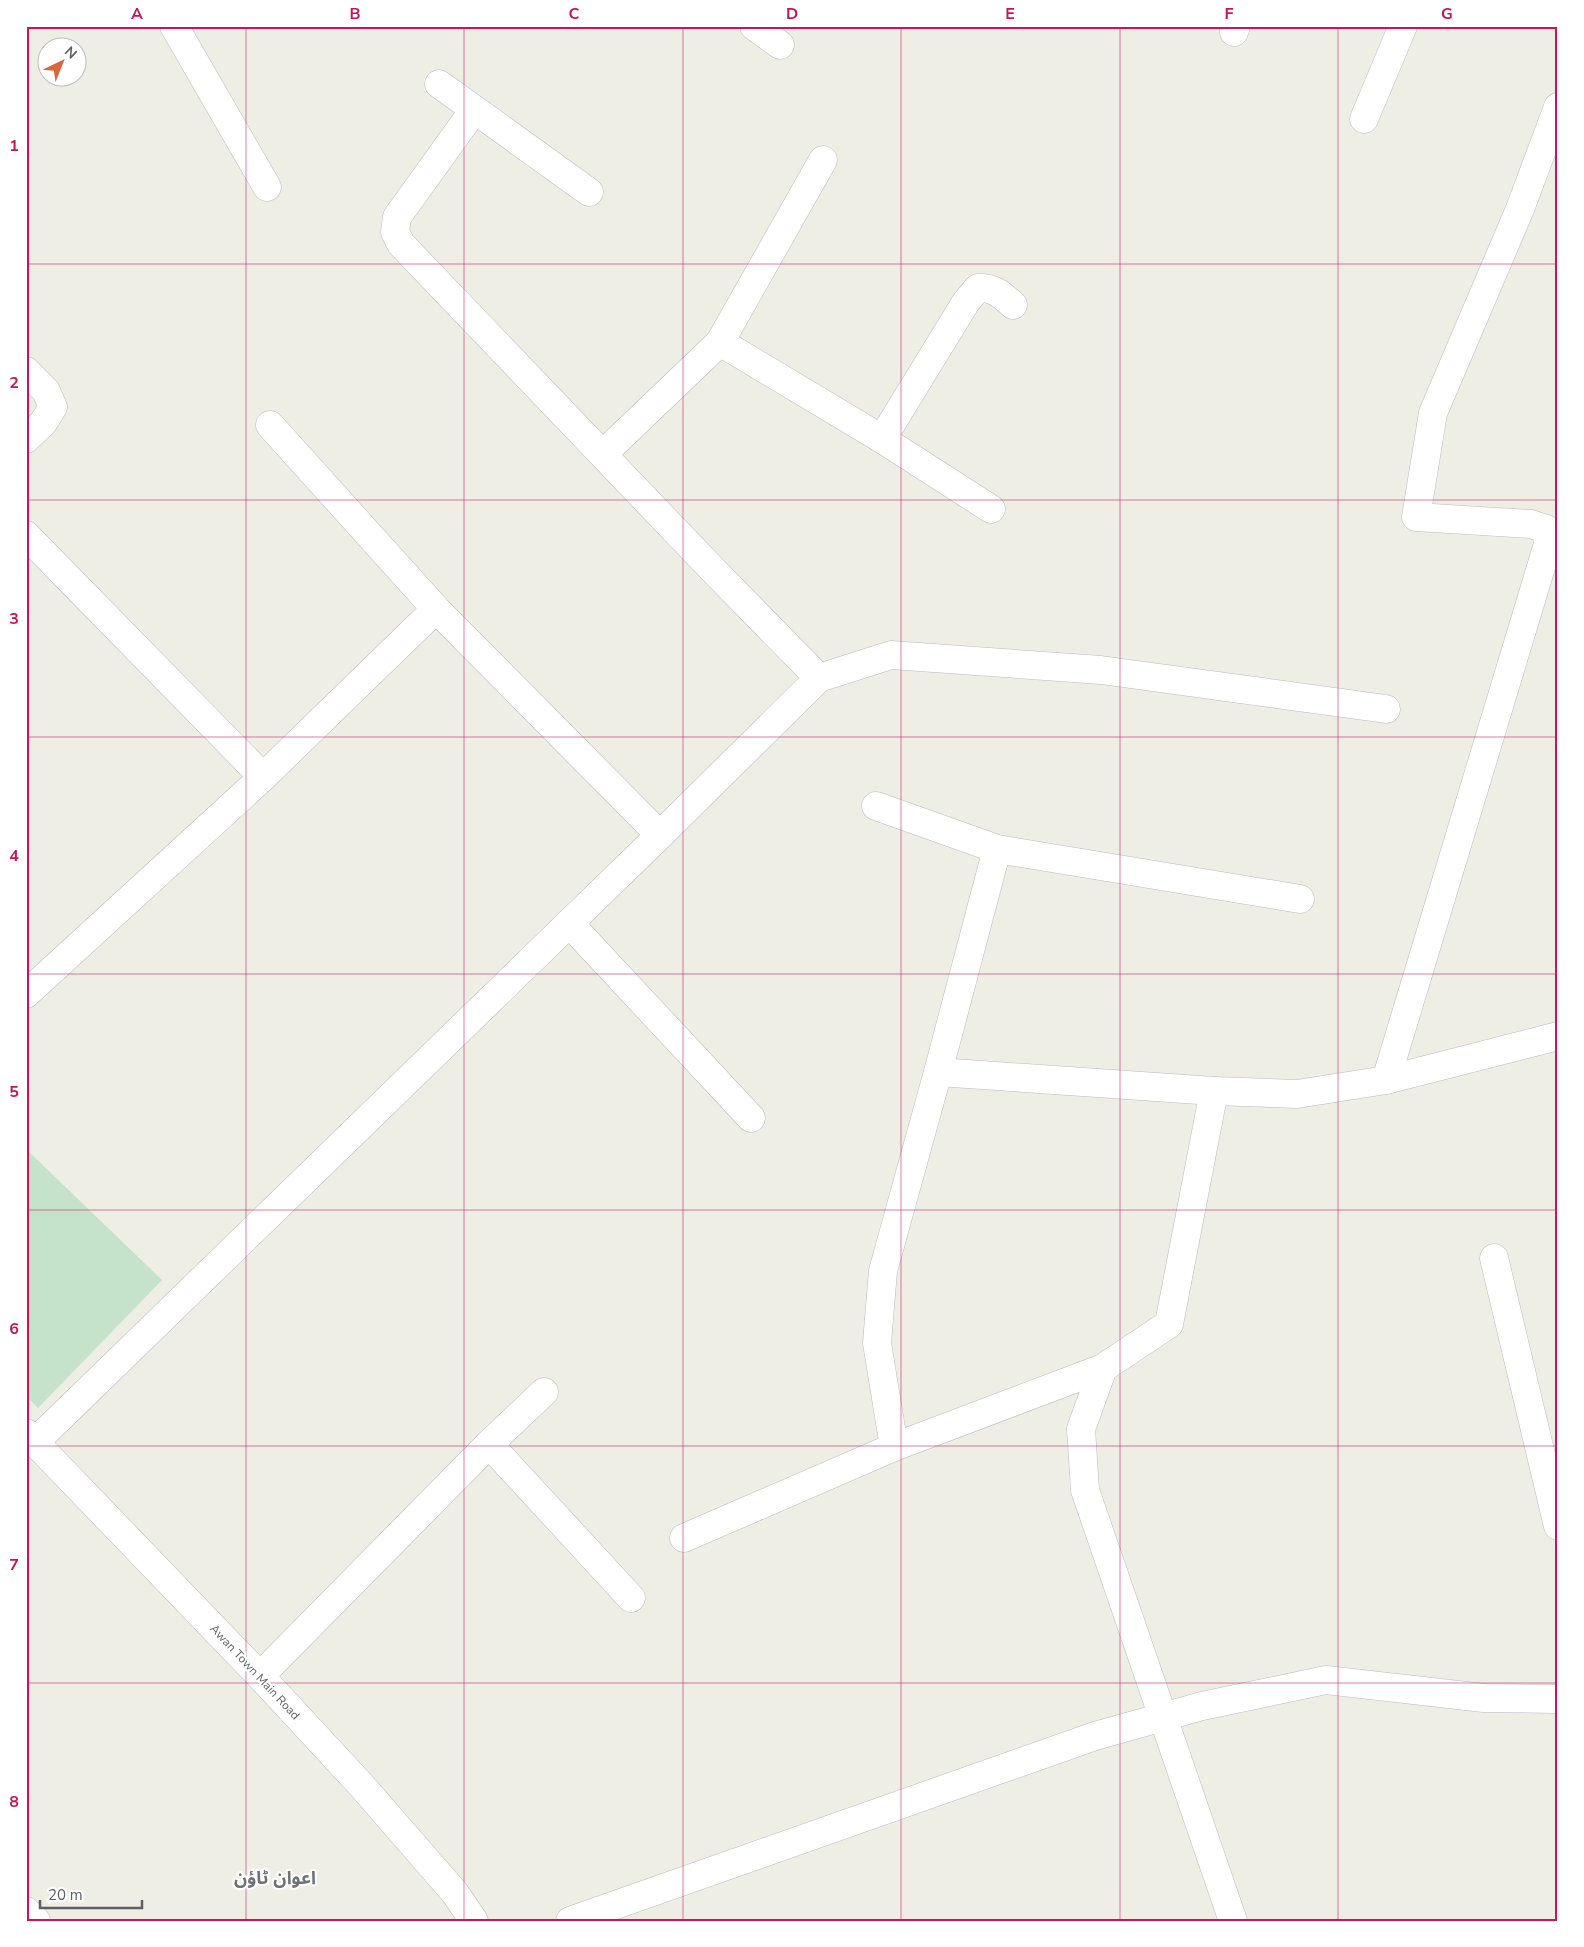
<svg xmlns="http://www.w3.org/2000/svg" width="1584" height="1947" font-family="'Nunito Sans','Noto Sans Arabic',sans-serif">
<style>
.green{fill:#c4e3ca}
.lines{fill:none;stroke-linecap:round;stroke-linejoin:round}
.minor-casing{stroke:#babbc0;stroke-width:29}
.minor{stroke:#fff;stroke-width:28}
.grid{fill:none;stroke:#c2185b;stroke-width:1;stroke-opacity:0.55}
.labels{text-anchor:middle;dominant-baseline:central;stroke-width:4;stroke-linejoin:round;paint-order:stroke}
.street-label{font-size:12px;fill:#5d5f64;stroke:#fff}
.district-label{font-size:18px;font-weight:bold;fill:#6e7176;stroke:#fff}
.neatline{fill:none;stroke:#c2185b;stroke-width:2}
.grid-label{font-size:16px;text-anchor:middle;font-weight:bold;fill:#c2185b}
</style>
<rect width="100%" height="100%" fill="#eeeee5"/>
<!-- green -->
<path class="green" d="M 26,1149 L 162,1280 L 38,1408 L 26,1396 Z"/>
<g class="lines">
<!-- minor casing -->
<g class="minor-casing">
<g id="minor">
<path d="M 174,26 L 267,187"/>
<path d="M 754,26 L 780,45"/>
<path d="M 1234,32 L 1236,26"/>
<path d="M 439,84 L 589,192"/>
<path d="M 474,110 L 397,217 L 395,232 L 401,244 L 715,572 L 819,678"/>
<path d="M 1364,119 L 1403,26"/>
<path d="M 720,342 L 882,439 L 991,509"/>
<path d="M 26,371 L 46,391 L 53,407 L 43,423 L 26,439"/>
<path d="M 270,425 L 436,609"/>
<path d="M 882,439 L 966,302 L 978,288 C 994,287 1002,295 1013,305"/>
<path d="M 603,454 L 720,342 L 823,160"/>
<path d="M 26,535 L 263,777"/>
<path d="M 876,806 L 997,849 L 1300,899"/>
<path d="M 569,923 L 751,1118"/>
<path d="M 26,994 L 263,777 L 436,609 L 660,835"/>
<path d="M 938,1072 L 1214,1091"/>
<path d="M 1386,1080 L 1558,1036"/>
<path d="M 1494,1258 L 1558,1526"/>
<path d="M 26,1433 L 260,1676 L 362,1786 L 455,1893 L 474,1921"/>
<path d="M 35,1442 L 660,835 L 819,678 L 891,655 L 1101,670 L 1386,709"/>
<path d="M 489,1444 L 631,1598"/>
<path d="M 894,1447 L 877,1343 L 883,1271 L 938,1072 L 997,849"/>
<path d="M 684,1538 L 894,1447 L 1103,1368"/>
<path d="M 260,1676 L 489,1444 L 544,1392"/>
<path d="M 26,1911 L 36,1921"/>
<path d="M 570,1921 L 1095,1736 L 1202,1706 L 1326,1680 L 1484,1698 L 1558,1699"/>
<path d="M 1233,1921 L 1085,1490 L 1081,1429 L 1103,1368 L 1169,1324 L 1214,1091 L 1297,1094 L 1386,1080 L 1548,544 L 1546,529 L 1531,524 L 1416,517 L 1433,413 L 1520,209 L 1558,107"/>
</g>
</g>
<!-- minor -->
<use href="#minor" class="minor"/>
</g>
<!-- grid -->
<path class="grid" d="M 246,26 L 246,1921M 464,26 L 464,1921M 683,26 L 683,1921M 901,26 L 901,1921M 1120,26 L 1120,1921M 1338,26 L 1338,1921M 26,264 L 1558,264M 26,500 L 1558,500M 26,737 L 1558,737M 26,974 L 1558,974M 26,1210 L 1558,1210M 26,1446 L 1558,1446M 26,1683 L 1558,1683"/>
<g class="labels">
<!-- street labels -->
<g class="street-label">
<text transform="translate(255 1672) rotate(47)">Awan Town Main Road</text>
</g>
<!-- district labels -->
<g class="district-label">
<text x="275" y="1878">اعوان ٹاؤن</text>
</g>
</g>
<!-- border -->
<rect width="1584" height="1947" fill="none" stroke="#ffffff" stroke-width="55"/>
<!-- north arrow -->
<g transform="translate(62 62) rotate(43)"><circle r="24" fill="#ffffff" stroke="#bebfc1"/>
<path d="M0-4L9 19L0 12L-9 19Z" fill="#da6640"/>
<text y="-8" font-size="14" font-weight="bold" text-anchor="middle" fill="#5d5f64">N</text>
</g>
<!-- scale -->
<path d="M40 1900v8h102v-8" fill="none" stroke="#5d5f64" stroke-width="2.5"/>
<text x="48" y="1900" font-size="15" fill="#5d5f64" stroke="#ffffff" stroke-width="4" paint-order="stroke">20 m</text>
<rect x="28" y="28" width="1528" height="1892" class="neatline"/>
<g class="grid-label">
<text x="137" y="19">A</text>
<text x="355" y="19">B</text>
<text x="574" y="19">C</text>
<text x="792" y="19">D</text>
<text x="1010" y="19">E</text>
<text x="1229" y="19">F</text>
<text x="1447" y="19">G</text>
<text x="14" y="151">1</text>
<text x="14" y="388">2</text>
<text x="14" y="624">3</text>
<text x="14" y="861">4</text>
<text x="14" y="1097">5</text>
<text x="14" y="1334">6</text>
<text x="14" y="1570">7</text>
<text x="14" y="1807">8</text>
</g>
</svg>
